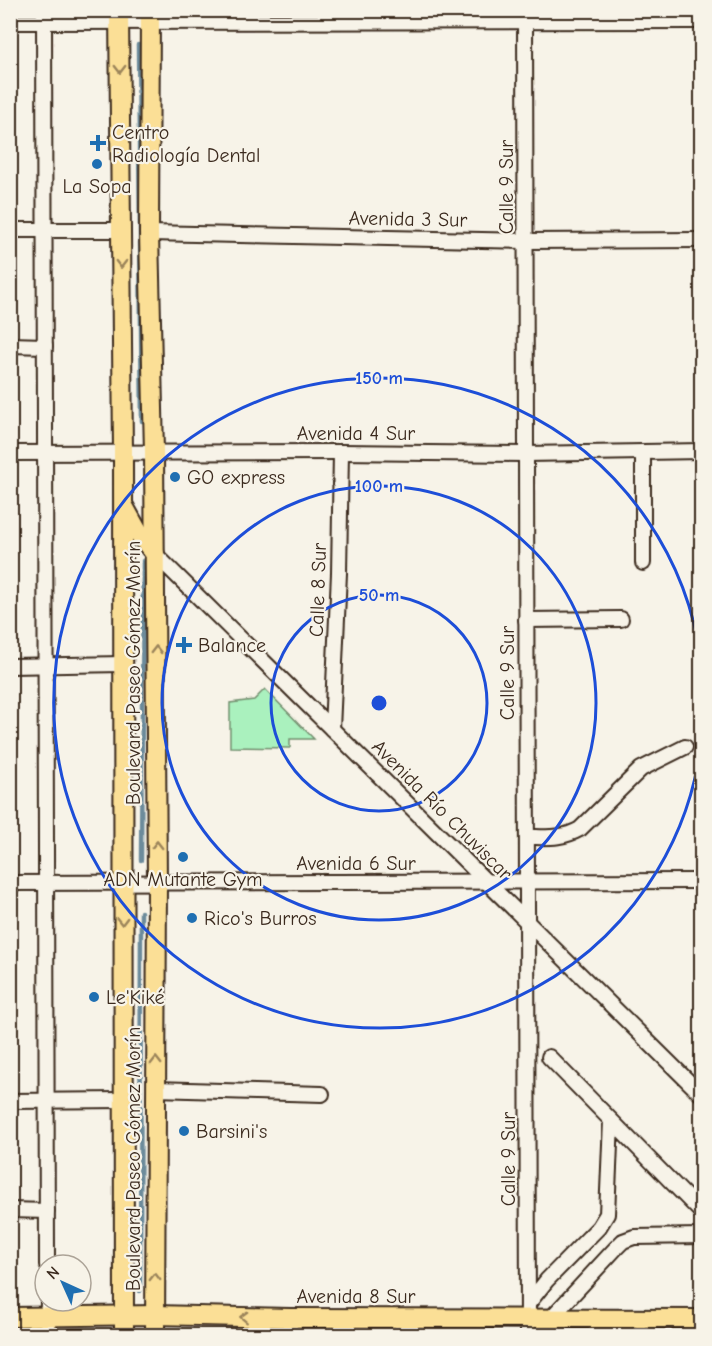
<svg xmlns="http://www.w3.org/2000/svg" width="712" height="1346" font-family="'Comic Neue',sans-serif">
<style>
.green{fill:#aaf1be;stroke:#728e6e;stroke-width:1.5}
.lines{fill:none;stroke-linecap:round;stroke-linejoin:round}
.stream{stroke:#6c8b9b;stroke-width:4.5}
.minor-casing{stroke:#3b2a1e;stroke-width:18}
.major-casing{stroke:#3b2a1e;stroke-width:22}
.minor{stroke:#f7f3e8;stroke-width:14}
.major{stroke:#fbdf96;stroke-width:18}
.oneway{stroke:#9b845a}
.ring{fill:none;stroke:#1d4ed8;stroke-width:3}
.poi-dot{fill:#1f6fb2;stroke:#f7f3e8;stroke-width:2}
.labels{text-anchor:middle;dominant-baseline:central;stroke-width:4.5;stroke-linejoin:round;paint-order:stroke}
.poi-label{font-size:20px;fill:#3b2a1e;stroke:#f7f3e8;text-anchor:start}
.street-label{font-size:20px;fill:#3b2a1e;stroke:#f7f3e8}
.centre{fill:#1d4ed8;stroke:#f7f3e8;stroke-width:3}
.ring-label{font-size:18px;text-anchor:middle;font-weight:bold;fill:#1d4ed8;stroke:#f7f3e8;stroke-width:4.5;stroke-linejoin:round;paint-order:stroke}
</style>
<rect width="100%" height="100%" fill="#f7f3e8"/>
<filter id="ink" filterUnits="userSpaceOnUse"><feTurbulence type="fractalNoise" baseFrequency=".0167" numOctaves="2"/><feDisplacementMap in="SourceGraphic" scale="12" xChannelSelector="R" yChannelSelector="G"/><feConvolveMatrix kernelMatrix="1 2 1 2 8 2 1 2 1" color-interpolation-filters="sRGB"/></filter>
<g filter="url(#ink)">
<!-- green -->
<path class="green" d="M 265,689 L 314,739 L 290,739 L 290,748 L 230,747 L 230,703 L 254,700 Z"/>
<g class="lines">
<!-- stream -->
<g class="stream">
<path d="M 138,45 L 142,421"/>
<path d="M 141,860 L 143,561"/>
<path d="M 140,1291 L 141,912"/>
</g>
<!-- minor casing -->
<g class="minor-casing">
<g id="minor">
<path d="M 44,10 L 47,1265"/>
<path d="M 525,10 L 528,1336"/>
<path d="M 10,22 L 702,21"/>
<path d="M 10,230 L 121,230"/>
<path d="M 149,233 L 526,241 L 702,240"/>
<path d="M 10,345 L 45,346"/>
<path d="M 643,452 L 643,563"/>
<path d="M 10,453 L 341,452 L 526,454 L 702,451"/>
<path d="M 155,554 L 702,1095"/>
<path d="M 526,620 L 621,619"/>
<path d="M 10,666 L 123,664"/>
<path d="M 332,729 L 339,573 L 341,452"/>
<path d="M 527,837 C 547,837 562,839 580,829 L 641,769 L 685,747"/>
<path d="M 10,883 L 702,881"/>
<path d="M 549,1057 L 702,1213"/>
<path d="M 156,1089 L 322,1094"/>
<path d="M 10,1101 L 124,1100"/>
<path d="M 10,1210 L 47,1211"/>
<path d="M 528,1304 L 547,1280 L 599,1227 L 607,1214 L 611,1121"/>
<path d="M 551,1318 L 616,1248 L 623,1241 L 634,1237 L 702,1236"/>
<path d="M 402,1319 L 402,1336"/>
<path d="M 47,1336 L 48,1301"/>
<path d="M 290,1336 L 290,1318"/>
</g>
</g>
<!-- major casing -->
<g class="major-casing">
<g id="major">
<path d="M 119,10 L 123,452 L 124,1336"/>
<path d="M 150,10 L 149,233 L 154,452 L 157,883 L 155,1336"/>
<path d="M 124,506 L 141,537 L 155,554"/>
<path d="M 10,1317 L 155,1315 L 290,1318 L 702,1319"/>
</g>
</g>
<!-- minor -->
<use href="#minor" class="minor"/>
<!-- major -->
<use href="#major" class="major"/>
</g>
<!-- one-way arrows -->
<defs><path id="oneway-chevron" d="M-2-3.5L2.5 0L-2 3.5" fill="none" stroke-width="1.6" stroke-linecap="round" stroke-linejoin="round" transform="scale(1.5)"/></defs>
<g class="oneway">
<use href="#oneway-chevron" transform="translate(120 69) rotate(90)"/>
<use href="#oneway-chevron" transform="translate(121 264) rotate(90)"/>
<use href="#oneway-chevron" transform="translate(156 650) rotate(-90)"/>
<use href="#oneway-chevron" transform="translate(157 845) rotate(-90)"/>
<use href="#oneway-chevron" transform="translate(122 921) rotate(89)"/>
<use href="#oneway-chevron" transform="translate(156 1061) rotate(-90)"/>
<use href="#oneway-chevron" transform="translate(155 1277) rotate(-90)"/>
<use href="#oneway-chevron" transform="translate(244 1317) rotate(-178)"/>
</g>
</g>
<!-- distance rings -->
<g class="ring">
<circle cx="379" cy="703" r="108"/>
<circle cx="379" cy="703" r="217"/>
<path d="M701 745A325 325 0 1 1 701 661"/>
</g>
<!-- markers -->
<g class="poi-dot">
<path d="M95 134h6v6h6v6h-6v6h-6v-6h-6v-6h6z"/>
<circle cx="97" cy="164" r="6"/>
<circle cx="175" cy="477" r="6"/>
<path d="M181 636h6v6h6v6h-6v6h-6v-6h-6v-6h6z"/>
<circle cx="183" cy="857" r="6"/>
<circle cx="192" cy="918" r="6"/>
<circle cx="94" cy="997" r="6"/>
<circle cx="184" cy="1131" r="6"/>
</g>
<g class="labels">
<!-- poi labels -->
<g class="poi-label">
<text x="112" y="132">Centro<tspan x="112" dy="23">Radiología Dental</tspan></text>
<text x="97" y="186" text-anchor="middle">La Sopa</text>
<text x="187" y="477">GO express</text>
<text x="198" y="645">Balance</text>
<text x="183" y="879" text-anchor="middle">ADN Mutante Gym</text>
<text x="204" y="918">Rico's Burros</text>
<text x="106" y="997">Le'Kiké</text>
<text x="196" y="1131">Barsini's</text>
</g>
<!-- street labels -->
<g class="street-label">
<text transform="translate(506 187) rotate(-90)">Calle 9 Sur</text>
<text transform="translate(408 219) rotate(1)">Avenida 3 Sur</text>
<text x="356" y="433">Avenida 4 Sur</text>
<text transform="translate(318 590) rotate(-88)">Calle 8 Sur</text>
<text transform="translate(133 673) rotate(-90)">Boulevard Paseo Gómez Morín</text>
<text transform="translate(507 673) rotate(-90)">Calle 9 Sur</text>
<text transform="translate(442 810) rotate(45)">Avenida Río Chuviscar</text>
<text x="356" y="863">Avenida 6 Sur</text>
<text transform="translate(133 1159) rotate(-90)">Boulevard Paseo Gómez Morín</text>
<text transform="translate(508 1159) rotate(-90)">Calle 9 Sur</text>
<text x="356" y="1296">Avenida 8 Sur</text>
</g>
</g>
<circle cx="379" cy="703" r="9" class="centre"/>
<g class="ring-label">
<text x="379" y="384">150 m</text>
<text x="379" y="492">100 m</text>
<text x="379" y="601">50 m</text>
</g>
<!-- margin -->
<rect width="712" height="1346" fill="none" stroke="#f7f3e8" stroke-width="36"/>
<rect x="18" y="18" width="676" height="1310" fill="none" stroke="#3b2a1e" stroke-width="2" filter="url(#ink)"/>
<!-- north arrow -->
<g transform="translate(63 1283) rotate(315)"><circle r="28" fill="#f7f3e8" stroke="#aca397" stroke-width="1.5"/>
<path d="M0-4.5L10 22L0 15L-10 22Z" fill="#1f6fb2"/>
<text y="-9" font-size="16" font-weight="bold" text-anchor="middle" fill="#3b2a1e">N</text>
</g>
</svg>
